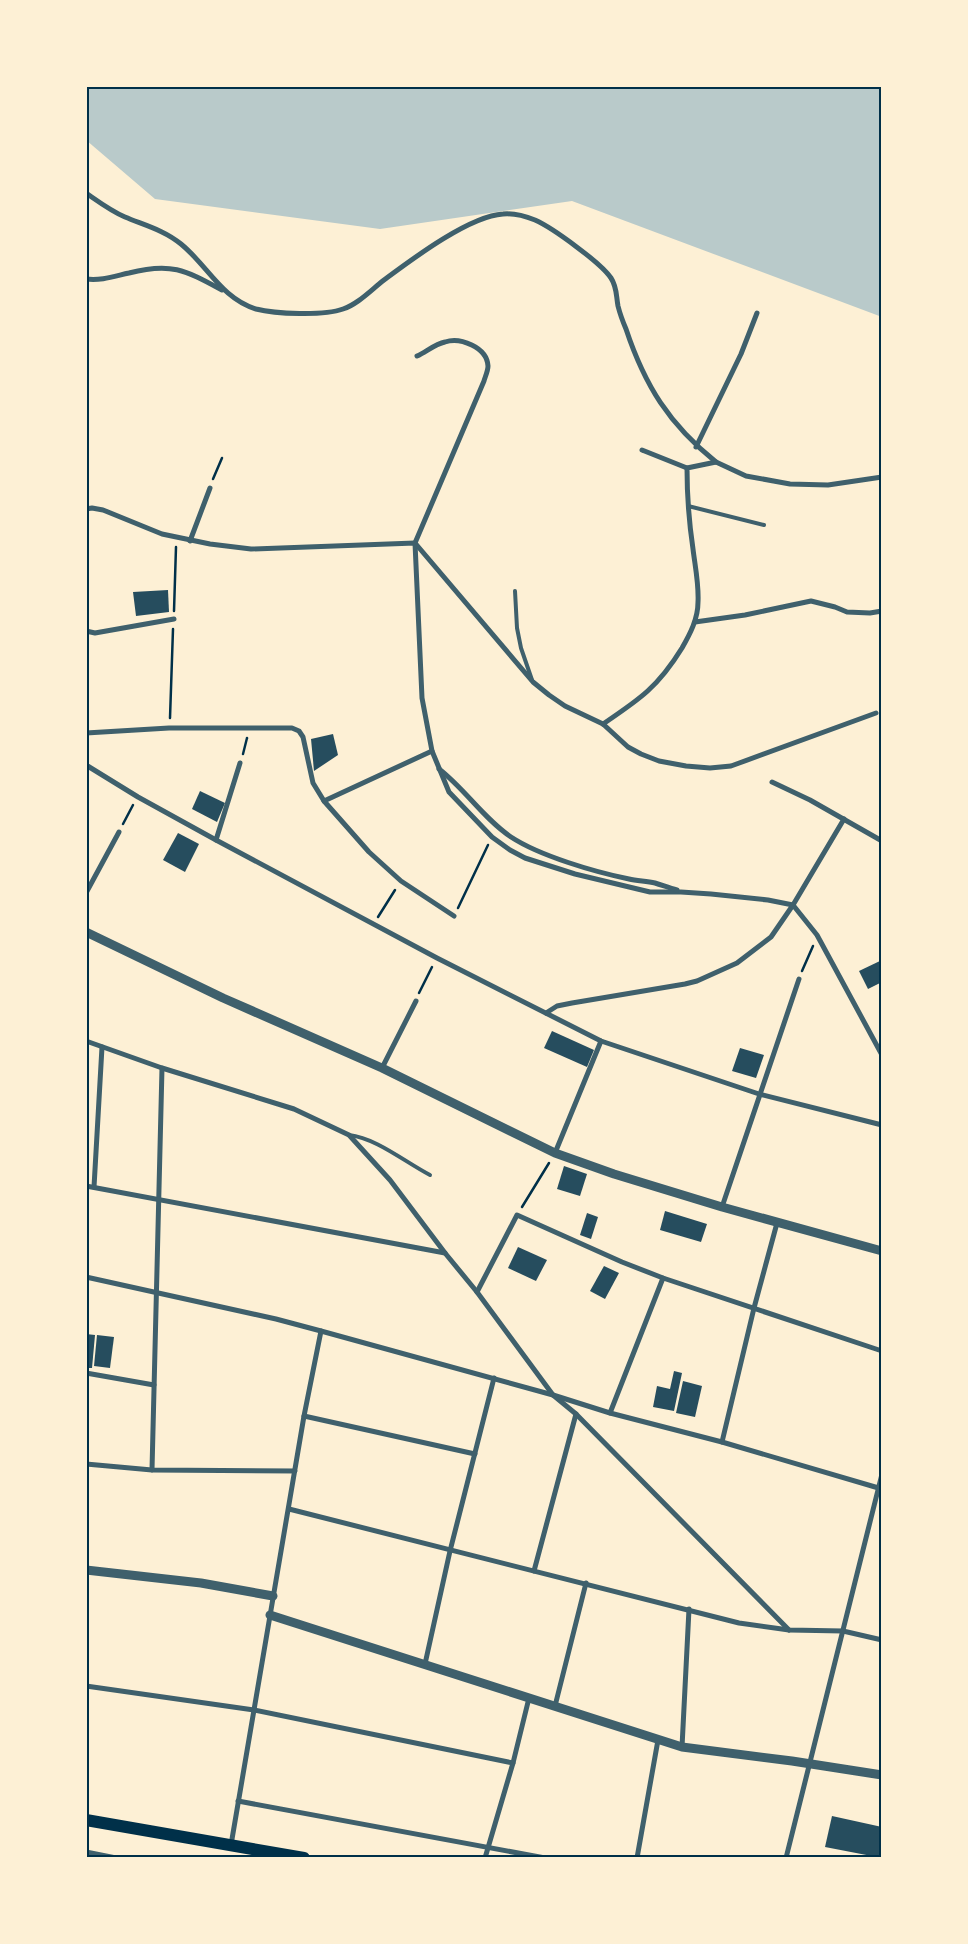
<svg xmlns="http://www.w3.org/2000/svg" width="968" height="1944" font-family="Inter,sans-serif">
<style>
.green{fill:#b9caca}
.building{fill:#264d5e}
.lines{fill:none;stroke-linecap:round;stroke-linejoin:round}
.path{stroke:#003049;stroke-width:2.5}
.service{stroke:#3f606c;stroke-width:4}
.minor{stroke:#3f606c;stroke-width:5}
.tertiary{stroke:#3f606c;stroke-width:9}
.primary{stroke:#003049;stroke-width:12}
.neatline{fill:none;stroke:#003049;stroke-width:2}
</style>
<rect width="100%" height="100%" fill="#fdf0d5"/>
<!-- green -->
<path class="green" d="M 86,86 L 882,86 L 882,317 L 572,201 L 380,229 L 155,199 L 86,140 Z"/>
<!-- building -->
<g class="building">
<path d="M 168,590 L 169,612 L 136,616 L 133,592 Z"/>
<path d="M 333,734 L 338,755 L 314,771 L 311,739 Z"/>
<path d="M 200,791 L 225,803 L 217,822 L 192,809 Z"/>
<path d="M 178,833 L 199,844 L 185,872 L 163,860 Z"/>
<path d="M 882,960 L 882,982 L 868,989 L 859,971 Z"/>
<path d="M 552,1031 L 594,1050 L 587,1067 L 544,1048 Z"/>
<path d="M 740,1048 L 764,1055 L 756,1078 L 732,1071 Z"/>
<path d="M 564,1166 L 587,1174 L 580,1196 L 557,1189 Z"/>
<path d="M 665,1211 L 707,1224 L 701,1242 L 660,1230 Z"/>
<path d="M 587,1213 L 598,1217 L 591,1239 L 580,1235 Z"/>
<path d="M 518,1247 L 547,1260 L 536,1281 L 508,1268 Z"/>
<path d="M 604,1266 L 619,1273 L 605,1299 L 590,1291 Z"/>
<path d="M 86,1334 L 95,1335 L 92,1368 L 86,1368 Z"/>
<path d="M 97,1335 L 114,1337 L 110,1368 L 94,1366 Z"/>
<path d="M 674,1371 L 682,1373 L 674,1411 L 653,1407 L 657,1386 L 670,1389 Z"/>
<path d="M 683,1381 L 702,1386 L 695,1417 L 676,1413 Z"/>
<path d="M 832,1816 L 882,1827 L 882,1858 L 825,1847 Z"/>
</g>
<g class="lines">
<!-- path -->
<g class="path">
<path d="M 213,479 L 222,458"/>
<path d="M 174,611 L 176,547"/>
<path d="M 170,718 L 173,629"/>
<path d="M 243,754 L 247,738"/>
<path d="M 123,824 L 133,805"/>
<path d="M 458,908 L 488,845"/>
<path d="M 378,917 L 395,890"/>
<path d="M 802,971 L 813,946"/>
<path d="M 419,993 L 432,967"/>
<path d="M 522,1207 L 549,1163"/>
</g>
<!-- service -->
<g class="service">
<path d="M 688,506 L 764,525"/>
<path d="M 515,591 L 517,628 L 521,648 L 532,680"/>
<path d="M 349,1135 C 376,1138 405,1162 430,1175"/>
</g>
<!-- minor -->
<g class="minor">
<path d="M 86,193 C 99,202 111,211 125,217 C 144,225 164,230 181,244 C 207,265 222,299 256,309 C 275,314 324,316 343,309 C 358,304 371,290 384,280 C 411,260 469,216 503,214 C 514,213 525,216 535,220 C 553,228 601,263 611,278 C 617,287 616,295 618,306 C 620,314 623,322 626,329 C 645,386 669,424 716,462"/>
<path d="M 86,279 C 101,281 115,276 129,273 C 171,262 185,270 222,290"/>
<path d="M 417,356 C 426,352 435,344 445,342 C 460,337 487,347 488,366 C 488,371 485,377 484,381 L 415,543 L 422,698 L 432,751 L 449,792 L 492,837 L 510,850 L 525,858 L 575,874 L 650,892 L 681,892 L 711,894 L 768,900 L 793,905 L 817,935 L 882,1055"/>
<path d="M 696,447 L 741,354 L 757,313"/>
<path d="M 642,450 L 687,468"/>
<path d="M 86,509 L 92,508 L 103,510 L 162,534 L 210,544 L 251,549 L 415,543 L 533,682 L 549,695 L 565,706 L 603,724 L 628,747 L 641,754 L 659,761 L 686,766 L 710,768 L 731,766 L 876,713"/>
<path d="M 190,541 L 210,488"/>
<path d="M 695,622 L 745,615 L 811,601 L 835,607 L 847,612 L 870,613 L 882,611"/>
<path d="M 86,631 L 95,633 L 174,619"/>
<path d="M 603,724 C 640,699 658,687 682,648 C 690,634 698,619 698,602 C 699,584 695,566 693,549 C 689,522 687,495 687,468 L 716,462 L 746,476 L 790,484 L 828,485 L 882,477"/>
<path d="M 86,733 L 169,728 L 292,728 L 299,731 L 303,737 L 313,783 L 324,801 L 369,852 L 401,881 L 454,916"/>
<path d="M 86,765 L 138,797 L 216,840 L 437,958 L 601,1041 L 759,1094 L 882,1125"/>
<path d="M 439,769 C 465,789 484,819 511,837 C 540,856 595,872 629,879 C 637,881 646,881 655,883 C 662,885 669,888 677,890"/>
<path d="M 772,782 L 810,800 L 882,841"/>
<path d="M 324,801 L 432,751"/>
<path d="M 216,840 L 240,763"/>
<path d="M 86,893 L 119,832"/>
<path d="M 546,1013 L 557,1006 L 572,1003 L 685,984 L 697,981 L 737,963 L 771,937 L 793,905 L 844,819"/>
<path d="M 86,1041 L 162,1068 L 294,1109 L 349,1135 L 390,1180 L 445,1253 L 477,1292 L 553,1395 L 576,1414 L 789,1630"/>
<path d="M 382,1068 L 416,1001"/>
<path d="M 555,1153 L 601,1041"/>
<path d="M 86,1186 L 445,1253"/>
<path d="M 94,1187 L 102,1047"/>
<path d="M 722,1207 L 799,979"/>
<path d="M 86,1277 L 276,1319 L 321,1331 L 553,1395 L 610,1413 L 722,1442 L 882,1489"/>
<path d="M 477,1292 L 517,1215 L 622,1262 L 663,1278 L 882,1351"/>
<path d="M 86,1373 L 154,1385"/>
<path d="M 610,1413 L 663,1278"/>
<path d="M 304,1416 L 475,1454"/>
<path d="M 722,1442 L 754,1308 L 777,1223"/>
<path d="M 86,1464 L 152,1470 L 295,1471"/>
<path d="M 152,1470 L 162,1068"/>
<path d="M 289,1509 L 739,1623 L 789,1630 L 843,1631 L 882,1640"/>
<path d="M 534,1571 L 576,1414"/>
<path d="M 425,1664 L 450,1551 L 494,1378"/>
<path d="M 86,1686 L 254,1710 L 513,1763"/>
<path d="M 555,1706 L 586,1583"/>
<path d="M 682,1747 L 689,1609"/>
<path d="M 238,1801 L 545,1858"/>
<path d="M 231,1845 L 304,1416 L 321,1331"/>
<path d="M 86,1852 L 116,1858"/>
<path d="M 485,1858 L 513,1763 L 529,1698"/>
<path d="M 637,1858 L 658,1740"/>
<path d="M 786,1858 L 882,1474"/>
</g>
<!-- tertiary -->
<g class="tertiary">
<path d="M 86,932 L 223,998 L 382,1068 L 555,1153 L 614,1174 L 722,1207 L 882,1251"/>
<path d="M 86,1570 L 201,1583 L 273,1596"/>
<path d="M 270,1615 L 682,1747 L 792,1761 L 882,1775"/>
</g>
<!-- primary -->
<path class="primary" d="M 86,1820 L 304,1858"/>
</g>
<!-- border -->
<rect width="968" height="1944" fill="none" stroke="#fdf0d5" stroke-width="175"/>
<rect x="88" y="88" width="792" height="1768" class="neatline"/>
</svg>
